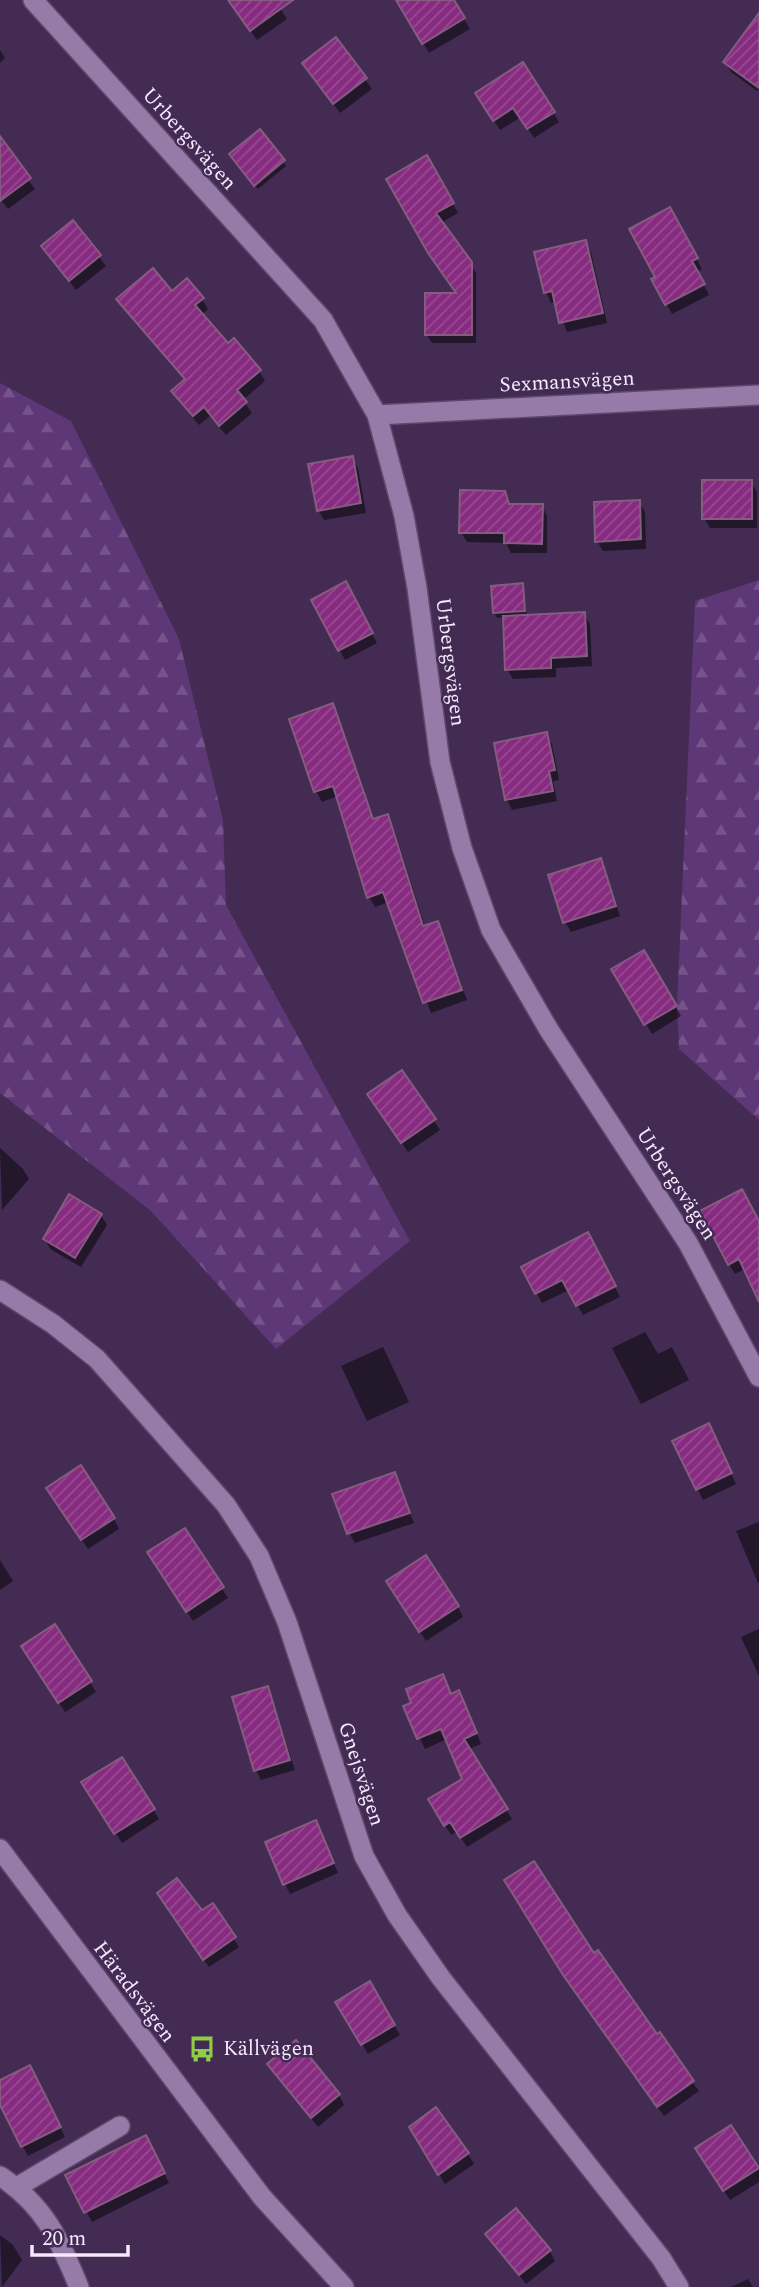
<svg xmlns="http://www.w3.org/2000/svg" width="759" height="2287" font-family="Spectral,serif">
<style>
.forest{fill:url(#forest-firs)}
.shadow{fill:#0007}
.building{fill:url(#building-hatch);stroke:#855c7f;stroke-width:2}
.lines{fill:none;stroke-linecap:round;stroke-linejoin:round}
.minor-casing{stroke:#5e496b;stroke-width:22}
.tertiary-casing{stroke:#5e496b;stroke-width:22}
.minor{stroke:#967ba8;stroke-width:19}
.tertiary{stroke:#967ba8;stroke-width:19}
.labels{text-anchor:middle;dominant-baseline:central;stroke-width:5;stroke-linejoin:round;paint-order:stroke}
.street-label{font-size:21px;fill:#f5e9fe;stroke:#432b53}
.poi-label{font-size:21px;fill:#f5e9fe;stroke:#432b53;text-anchor:start}
</style>
<defs>
<pattern id="forest-firs" width="22" height="20" patternUnits="userSpaceOnUse" patternTransform="scale(1.75)"><rect width="22" height="20" fill="#5e3776"/><path d="M5 1l3.5 6h-7zM16 11l3.5 6h-7z" fill="#76548b"/></pattern>
<pattern id="building-hatch" width="6" height="6" patternUnits="userSpaceOnUse" patternTransform="scale(1.75)"><rect width="6" height="6" fill="#862b7f"/><path d="M-1 1l2-2M0 6l6-6M5 7l2-2" fill="none" stroke="#984a92"/></pattern>
</defs>
<rect width="100%" height="100%" fill="#432b53"/>
<!-- forest -->
<g class="forest">
<path d="M 0,383 L 71,421 L 179,639 L 223,820 L 226,905 L 410,1241 L 276,1349 L 151,1211 L 0,1093 Z"/>
<path d="M 759,580 L 759,1120 L 679,1049 L 677,1006 L 695,601 Z"/>
</g>
<!-- shadow -->
<g class="shadow">
<path d="M 229,0 L 275,0 L 287,19 L 257,40 Z"/>
<path d="M 402,0 L 452,0 L 470,29 L 429,53 L 399,1 Z"/>
<path d="M 759,30 L 759,89 L 757,91 L 731,72 L 725,62 Z"/>
<path d="M 336,39 L 372,89 L 340,113 L 310,73 Z"/>
<path d="M 0,50 L 5,58 L 0,63 Z"/>
<path d="M 483,103 L 553,112 L 559,122 L 534,138 L 521,117 L 500,130 Z"/>
<path d="M 259,132 L 286,166 L 258,189 L 234,159 Z"/>
<path d="M 0,143 L 35,189 L 8,209 L 0,199 Z"/>
<path d="M 426,158 L 458,213 L 441,223 L 476,273 L 476,343 L 432,343 L 426,334 L 458,295 L 436,263 Z"/>
<path d="M 670,209 L 702,269 L 697,272 L 709,295 L 672,314 L 653,280 L 657,278 Z"/>
<path d="M 73,222 L 106,266 L 76,290 L 43,246 Z"/>
<path d="M 585,242 L 591,252 L 607,323 L 567,332 L 556,302 L 551,303 L 546,292 Z"/>
<path d="M 172,293 L 202,299 L 208,309 L 201,315 L 228,346 L 259,371 L 265,381 L 243,400 L 252,413 L 226,435 L 210,416 L 199,425 L 179,401 L 174,391 L 186,381 L 119,299 Z"/>
<path d="M 352,458 L 358,468 L 366,513 L 324,520 L 318,510 Z"/>
<path d="M 751,482 L 757,492 L 757,528 L 710,528 L 704,518 Z"/>
<path d="M 504,493 L 510,506 L 542,506 L 547,516 L 547,553 L 511,553 L 506,543 L 467,542 L 461,532 Z"/>
<path d="M 639,502 L 645,512 L 646,549 L 603,551 L 597,541 Z"/>
<path d="M 345,584 L 377,643 L 345,660 L 313,601 Z"/>
<path d="M 522,585 L 527,616 L 584,614 L 590,624 L 592,666 L 556,668 L 556,677 L 513,679 L 507,669 L 505,617 L 497,618 L 494,613 Z"/>
<path d="M 332,705 L 374,820 L 387,816 L 393,826 L 425,927 L 437,923 L 467,1000 L 431,1013 L 389,902 L 375,907 L 369,897 L 338,796 L 322,802 L 316,791 L 291,720 Z"/>
<path d="M 546,734 L 552,744 L 559,780 L 553,781 L 557,801 L 512,810 L 507,800 Z"/>
<path d="M 600,860 L 620,916 L 571,932 L 565,922 Z"/>
<path d="M 643,952 L 681,1016 L 652,1034 L 614,969 Z"/>
<path d="M 402,1073 L 440,1130 L 408,1152 L 375,1105 Z"/>
<path d="M 0,1148 L 23,1169 L 29,1179 L 2,1210 Z"/>
<path d="M 101,1215 L 107,1225 L 81,1267 L 50,1249 L 45,1239 Z"/>
<path d="M 759,1224 L 759,1262 L 735,1274 L 729,1264 Z"/>
<path d="M 593,1245 L 620,1297 L 583,1315 L 569,1290 L 542,1303 L 523,1268 Z"/>
<path d="M 645,1332 L 658,1354 L 672,1347 L 689,1380 L 641,1404 L 612,1348 Z"/>
<path d="M 383,1347 L 409,1402 L 367,1421 L 341,1366 Z"/>
<path d="M 714,1436 L 736,1484 L 703,1500 L 675,1442 Z"/>
<path d="M 394,1474 L 414,1523 L 355,1543 L 349,1533 Z"/>
<path d="M 54,1498 L 114,1519 L 119,1529 L 88,1549 Z"/>
<path d="M 759,1522 L 759,1582 L 758,1583 L 736,1531 Z"/>
<path d="M 184,1530 L 228,1598 L 193,1621 L 155,1563 Z"/>
<path d="M 0,1560 L 13,1581 L 0,1590 Z"/>
<path d="M 394,1592 L 458,1607 L 463,1617 L 426,1641 Z"/>
<path d="M 759,1629 L 759,1676 L 741,1637 Z"/>
<path d="M 29,1657 L 90,1682 L 96,1692 L 65,1712 Z"/>
<path d="M 268,1688 L 295,1770 L 261,1780 L 256,1770 Z"/>
<path d="M 452,1695 L 464,1703 L 481,1744 L 469,1749 L 512,1819 L 467,1847 L 457,1832 L 451,1835 L 430,1800 L 464,1780 L 447,1739 L 425,1749 L 405,1707 Z"/>
<path d="M 90,1793 L 153,1809 L 159,1819 L 122,1843 Z"/>
<path d="M 321,1833 L 338,1873 L 290,1894 L 285,1884 Z"/>
<path d="M 164,1902 L 202,1912 L 212,1905 L 239,1947 L 209,1967 Z"/>
<path d="M 593,1955 L 699,2091 L 664,2116 L 571,1985 Z"/>
<path d="M 369,1983 L 400,2035 L 368,2054 L 337,2002 Z"/>
<path d="M 269,2064 L 339,2095 L 344,2105 L 318,2127 Z"/>
<path d="M 35,2077 L 65,2137 L 28,2156 L 0,2102 L 0,2082 Z"/>
<path d="M 411,2127 L 468,2154 L 474,2164 L 445,2184 Z"/>
<path d="M 731,2127 L 759,2171 L 759,2182 L 730,2200 L 704,2159 Z"/>
<path d="M 151,2147 L 169,2183 L 92,2222 L 68,2176 Z"/>
<path d="M 487,2234 L 550,2251 L 555,2261 L 526,2284 Z"/>
<path d="M 0,2235 L 13,2245 L 22,2260 L 2,2287 Z"/>
<path d="M 748,2279 L 753,2287 L 731,2287 Z"/>
</g>
<!-- building -->
<g class="building">
<path d="M 228,0 L 293,0 L 250,31 Z"/>
<path d="M 396,0 L 454,0 L 465,18 L 422,44 Z"/>
<path d="M 759,13 L 759,88 L 723,62 Z"/>
<path d="M 336,37 L 367,78 L 333,104 L 302,63 Z"/>
<path d="M 523,62 L 555,112 L 527,129 L 513,108 L 493,121 L 475,93 Z"/>
<path d="M 260,129 L 285,160 L 254,186 L 229,154 Z"/>
<path d="M 0,136 L 31,178 L 0,201 Z"/>
<path d="M 427,155 L 454,203 L 436,213 L 472,262 L 472,335 L 425,335 L 425,293 L 456,293 L 428,253 L 386,179 Z"/>
<path d="M 670,207 L 698,258 L 692,261 L 705,284 L 665,305 L 651,279 L 655,277 L 629,229 Z"/>
<path d="M 73,220 L 101,255 L 69,281 L 41,246 Z"/>
<path d="M 586,240 L 603,313 L 559,323 L 552,291 L 544,293 L 534,252 Z"/>
<path d="M 153,268 L 172,291 L 187,278 L 204,298 L 195,305 L 228,343 L 234,338 L 261,370 L 237,390 L 247,402 L 219,426 L 204,407 L 193,416 L 171,391 L 185,379 L 116,299 Z"/>
<path d="M 353,456 L 361,503 L 317,511 L 308,464 Z"/>
<rect x="702" y="480" width="50" height="39"/>
<path d="M 460,490 L 505,491 L 509,504 L 543,504 L 542,544 L 504,543 L 504,533 L 459,533 Z"/>
<path d="M 640,500 L 641,539 L 595,542 L 594,502 Z"/>
<path d="M 346,581 L 373,633 L 338,651 L 311,600 Z"/>
<path d="M 523,583 L 525,611 L 493,613 L 491,586 Z"/>
<path d="M 585,612 L 587,656 L 551,658 L 551,668 L 505,670 L 503,616 Z"/>
<path d="M 333,703 L 373,819 L 388,814 L 423,926 L 438,921 L 462,990 L 423,1003 L 383,892 L 367,898 L 333,786 L 314,792 L 289,719 Z"/>
<path d="M 547,732 L 555,770 L 549,771 L 553,791 L 505,800 L 494,743 Z"/>
<path d="M 601,858 L 616,906 L 563,923 L 548,875 Z"/>
<path d="M 644,950 L 677,1006 L 644,1025 L 611,969 Z"/>
<path d="M 402,1070 L 436,1119 L 401,1143 L 367,1094 Z"/>
<path d="M 742,1189 L 759,1221 L 759,1302 L 739,1259 L 728,1265 L 700,1211 Z"/>
<path d="M 69,1194 L 102,1214 L 75,1258 L 43,1239 Z"/>
<path d="M 588,1232 L 616,1286 L 576,1306 L 562,1280 L 535,1294 L 521,1267 Z"/>
<path d="M 709,1423 L 732,1473 L 696,1490 L 672,1441 Z"/>
<path d="M 81,1465 L 115,1518 L 81,1540 L 46,1488 Z"/>
<path d="M 395,1472 L 410,1513 L 347,1534 L 332,1494 Z"/>
<path d="M 185,1528 L 224,1587 L 186,1612 L 147,1552 Z"/>
<path d="M 426,1555 L 459,1606 L 419,1632 L 386,1581 Z"/>
<path d="M 55,1624 L 92,1681 L 58,1703 L 21,1646 Z"/>
<path d="M 443,1674 L 451,1694 L 459,1690 L 477,1733 L 464,1739 L 508,1809 L 460,1838 L 450,1822 L 444,1826 L 428,1799 L 462,1779 L 441,1729 L 417,1739 L 403,1706 L 411,1703 L 406,1689 Z"/>
<path d="M 268,1686 L 290,1760 L 254,1771 L 232,1697 Z"/>
<path d="M 122,1757 L 155,1809 L 114,1834 L 81,1782 Z"/>
<path d="M 316,1820 L 334,1863 L 283,1885 L 265,1842 Z"/>
<path d="M 534,1861 L 594,1953 L 598,1950 L 657,2034 L 660,2032 L 694,2081 L 657,2107 L 563,1975 L 504,1880 Z"/>
<path d="M 177,1878 L 202,1910 L 213,1903 L 236,1937 L 203,1960 L 157,1893 Z"/>
<path d="M 370,1981 L 395,2025 L 361,2045 L 335,2002 Z"/>
<path d="M 296,2040 L 340,2094 L 311,2118 L 267,2064 Z"/>
<path d="M 30,2065 L 61,2127 L 21,2147 L 0,2105 L 0,2080 Z"/>
<path d="M 436,2107 L 469,2153 L 438,2175 L 409,2127 Z"/>
<path d="M 731,2125 L 759,2168 L 723,2191 L 695,2148 Z"/>
<path d="M 146,2135 L 165,2173 L 84,2213 L 65,2175 Z"/>
<path d="M 516,2208 L 551,2250 L 519,2275 L 485,2234 Z"/>
</g>
<g class="lines">
<!-- minor casing -->
<g class="minor-casing">
<g id="minor">
<path d="M 33,0 L 323,320 L 377,415 L 404,516 L 417,588 L 440,762 L 462,848 L 491,930 L 549,1030 L 688,1243 L 759,1377"/>
<path d="M 377,415 L 759,395"/>
<path d="M 0,1290 L 53,1324 L 97,1359 L 226,1505 L 259,1556 L 287,1622 L 364,1856 L 397,1915 L 441,1978 L 661,2258 L 679,2287"/>
<path d="M 0,2176 C 45,2206 59,2239 79,2287"/>
<path d="M 17,2187 L 120,2126"/>
</g>
</g>
<!-- tertiary casing -->
<g class="tertiary-casing">
<path id="tertiary" d="M 0,1849 L 262,2197 L 344,2287"/>
</g>
<!-- minor -->
<use href="#minor" class="minor"/>
<!-- tertiary -->
<use href="#tertiary" class="tertiary"/>
</g>
<!-- icons -->
<defs>
<g id="bus-bare" transform="scale(2.1)"><path d="M-5-6H5V4H4V6H2V4H-2V6H-4V4H-5ZM-3.5-4V0h7V-4ZM-3.5 1.2v1.5H-2V1.2ZM2 1.2v1.5H3.5V1.2Z" fill="#8dce44" stroke="#432b53" stroke-width="2.5" paint-order="stroke"/></g>
</defs>
<g fill-rule="evenodd">
<use href="#bus-bare" x="202" y="2049"/>
</g>
<g class="labels">
<!-- street labels -->
<g class="street-label">
<text transform="translate(189 139) rotate(48)">Urbergsvägen</text>
<text transform="translate(567 382) rotate(-3)">Sexmansvägen</text>
<text transform="translate(450 662) rotate(83)">Urbergsvägen</text>
<text transform="translate(676 1184) rotate(57)">Urbergsvägen</text>
<text transform="translate(361 1774) rotate(72)">Gnejsvägen</text>
<text transform="translate(134 1992) rotate(53)">Häradsvägen</text>
</g>
<!-- poi labels -->
<g class="poi-label">
<text x="223" y="2049">Källvägen</text>
</g>
</g>
<!-- scale -->
<path d="M32 2245v10h96v-10" fill="none" stroke="#f5e9fe" stroke-width="3.5"/>
<text x="42" y="2245" font-size="21" fill="#f5e9fe" stroke="#432b53" stroke-width="5" paint-order="stroke">20 m</text>
</svg>
